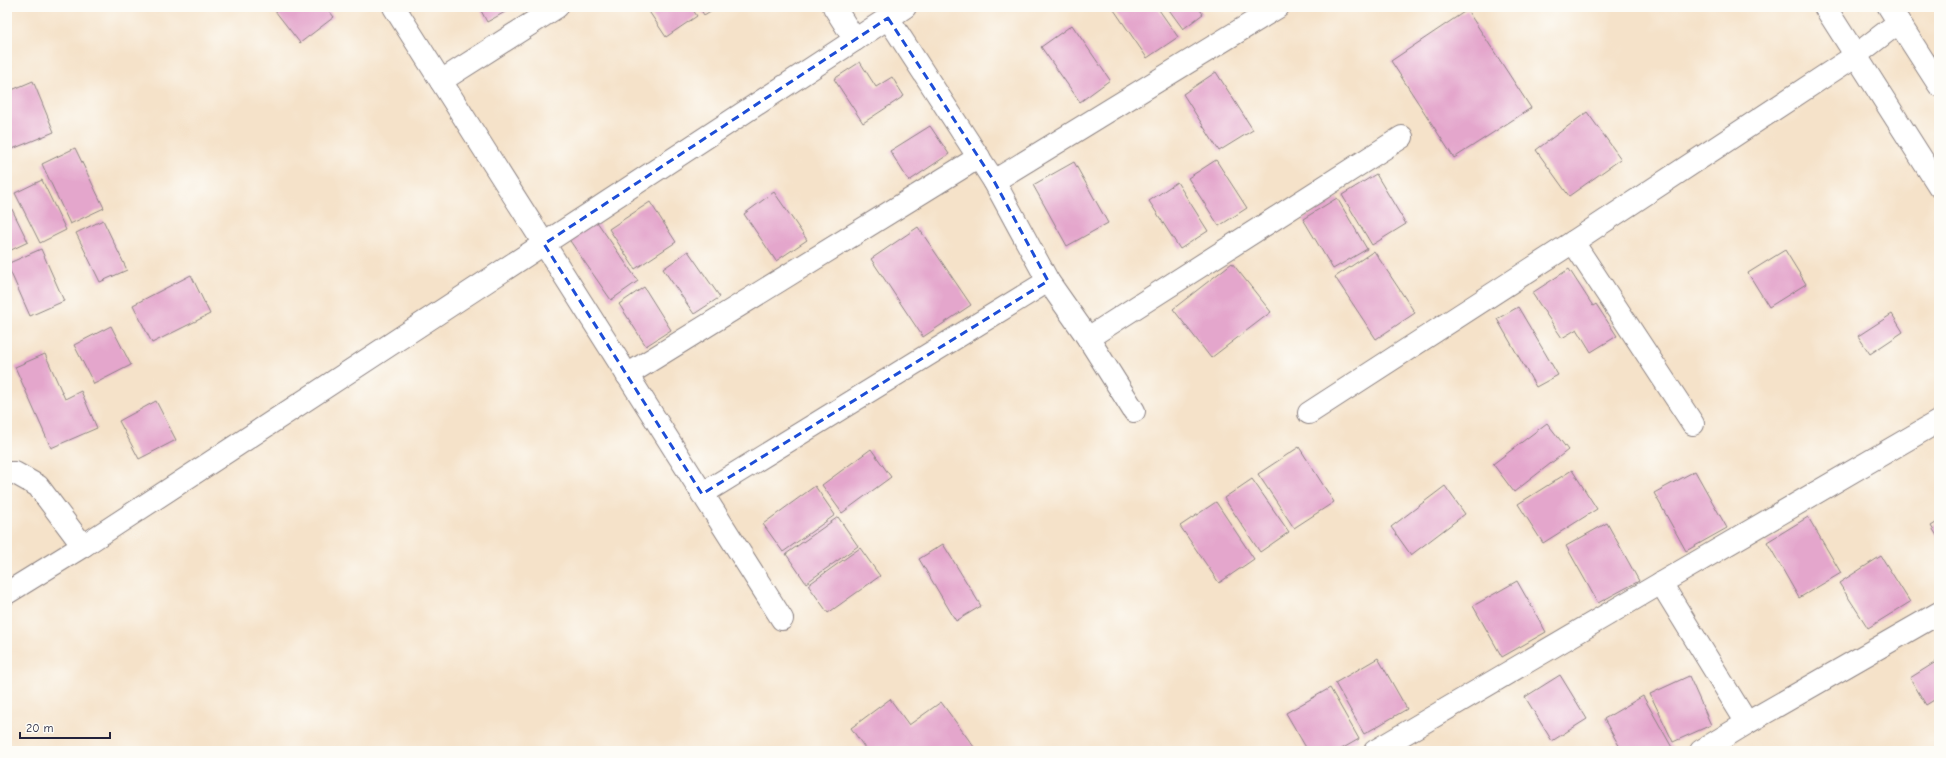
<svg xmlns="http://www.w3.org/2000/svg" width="1946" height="758" font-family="'Comic Neue',sans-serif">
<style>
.building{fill:#e4a6cc}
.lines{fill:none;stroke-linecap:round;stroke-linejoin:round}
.minor-casing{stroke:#8c8282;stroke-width:24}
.tertiary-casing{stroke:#8c8282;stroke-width:24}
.trunk-casing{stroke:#8c8282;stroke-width:24}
.minor{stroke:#fff;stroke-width:22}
.tertiary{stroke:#fff;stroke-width:22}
.trunk{stroke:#fff;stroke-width:22}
.marked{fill:none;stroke:#1d4ed8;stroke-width:3;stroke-dasharray:8 5;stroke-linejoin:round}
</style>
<rect width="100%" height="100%" fill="#fdfcf7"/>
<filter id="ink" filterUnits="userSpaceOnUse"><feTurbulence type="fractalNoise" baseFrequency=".025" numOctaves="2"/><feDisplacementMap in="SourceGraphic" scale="8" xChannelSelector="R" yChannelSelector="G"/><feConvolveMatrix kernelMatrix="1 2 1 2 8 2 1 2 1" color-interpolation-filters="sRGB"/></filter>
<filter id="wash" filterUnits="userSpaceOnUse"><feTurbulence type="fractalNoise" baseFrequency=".012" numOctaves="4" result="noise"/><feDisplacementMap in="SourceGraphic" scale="16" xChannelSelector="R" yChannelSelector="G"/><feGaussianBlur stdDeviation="0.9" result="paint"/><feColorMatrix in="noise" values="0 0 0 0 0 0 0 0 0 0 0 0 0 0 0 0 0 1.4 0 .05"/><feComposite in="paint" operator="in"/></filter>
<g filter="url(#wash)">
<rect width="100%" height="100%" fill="#f5e2c9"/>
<g id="blocks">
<!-- building -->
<g class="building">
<path d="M 272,7 L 326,7 L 334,17 L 300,43 Z"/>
<path d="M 479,7 L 514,7 L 487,22 Z"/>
<path d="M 646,7 L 691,7 L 697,16 L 666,37 Z"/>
<path d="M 699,7 L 717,7 L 704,15 Z"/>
<path d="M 1112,7 L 1157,7 L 1178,37 L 1147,58 Z"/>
<path d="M 1167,7 L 1198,7 L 1203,14 L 1183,29 Z"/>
<path d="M 1467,10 L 1531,108 L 1454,158 L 1391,61 Z"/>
<path d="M 1072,25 L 1110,80 L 1080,102 L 1041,47 Z"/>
<path d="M 860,62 L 876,87 L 892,77 L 904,96 L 863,123 L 834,79 Z"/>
<path d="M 1216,72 L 1253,130 L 1219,151 L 1183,94 Z"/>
<path d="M 33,81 L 54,132 L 10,150 L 7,142 L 7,92 Z"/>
<path d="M 1587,112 L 1621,159 L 1569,196 L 1536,150 Z"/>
<path d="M 930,126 L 949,154 L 909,181 L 890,151 Z"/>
<path d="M 75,148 L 104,208 L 70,224 L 42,164 Z"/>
<path d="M 1216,160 L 1247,208 L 1219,226 L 1188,178 Z"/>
<path d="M 1074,162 L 1108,223 L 1067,246 L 1033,185 Z"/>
<path d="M 1376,174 L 1406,224 L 1372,245 L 1342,195 Z"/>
<path d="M 42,180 L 66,230 L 40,243 L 15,193 Z"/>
<path d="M 1177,182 L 1208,231 L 1180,249 L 1149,201 Z"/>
<path d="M 774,192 L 807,240 L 776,261 L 744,214 Z"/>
<path d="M 1337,198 L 1367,249 L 1333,269 L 1303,219 Z"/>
<path d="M 7,199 L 28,242 L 7,252 Z"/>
<path d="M 650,202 L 676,242 L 635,269 L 609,229 Z"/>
<path d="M 595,219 L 638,281 L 611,300 L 568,238 Z"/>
<path d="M 103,220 L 127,270 L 100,282 L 76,233 Z"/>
<path d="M 918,227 L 971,305 L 923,337 L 871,259 Z"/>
<path d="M 41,249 L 64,301 L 30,316 L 7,264 Z"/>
<path d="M 1785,250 L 1806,284 L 1769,307 L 1748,273 Z"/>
<path d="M 688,251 L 720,297 L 694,314 L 663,269 Z"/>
<path d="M 1374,251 L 1415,313 L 1376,339 L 1335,277 Z"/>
<path d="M 1232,263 L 1271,312 L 1211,358 L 1173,309 Z"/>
<path d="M 1569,269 L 1593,306 L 1596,304 L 1617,336 L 1591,352 L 1577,329 L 1562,338 L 1532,293 Z"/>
<path d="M 191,275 L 210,314 L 152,343 L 133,305 Z"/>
<path d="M 644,287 L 671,330 L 646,346 L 619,304 Z"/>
<path d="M 1518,307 L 1558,375 L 1536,387 L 1497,319 Z"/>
<path d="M 1892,314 L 1903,332 L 1870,354 L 1858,336 Z"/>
<path d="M 111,326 L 131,365 L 94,384 L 74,345 Z"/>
<path d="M 45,354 L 65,399 L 81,391 L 97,428 L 51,448 L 15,367 Z"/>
<path d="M 156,401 L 176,440 L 139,459 L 119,421 Z"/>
<path d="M 1547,423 L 1568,450 L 1514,492 L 1493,464 Z"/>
<path d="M 1299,447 L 1334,502 L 1294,528 L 1258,474 Z"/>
<path d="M 871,449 L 891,477 L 842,513 L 822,485 Z"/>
<path d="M 1572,470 L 1597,509 L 1543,543 L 1518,504 Z"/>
<path d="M 1695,471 L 1727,528 L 1686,551 L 1654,493 Z"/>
<path d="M 1252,479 L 1289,532 L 1260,552 L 1224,498 Z"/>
<path d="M 815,486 L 835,515 L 783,552 L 763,524 Z"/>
<path d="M 1445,486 L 1465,514 L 1411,555 L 1391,527 Z"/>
<path d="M 1216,502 L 1254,559 L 1219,583 L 1180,526 Z"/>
<path d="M 838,517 L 858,546 L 806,583 L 786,554 Z"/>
<path d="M 1808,517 L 1841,573 L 1799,598 L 1767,542 Z"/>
<path d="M 1939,521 L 1939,539 L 1931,526 Z"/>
<path d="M 1607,523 L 1639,581 L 1598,603 L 1566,546 Z"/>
<path d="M 943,544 L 981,606 L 956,621 L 919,559 Z"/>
<path d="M 860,548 L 880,576 L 828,613 L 808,585 Z"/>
<path d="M 1881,556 L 1910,602 L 1868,628 L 1839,583 Z"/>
<path d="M 1517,581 L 1546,632 L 1502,657 L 1473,606 Z"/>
<path d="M 1378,658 L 1407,709 L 1364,734 L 1335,683 Z"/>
<path d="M 1939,660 L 1939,697 L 1926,705 L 1910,678 Z"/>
<path d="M 1560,675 L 1587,719 L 1552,741 L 1525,697 Z"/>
<path d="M 1689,676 L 1711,725 L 1673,742 L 1650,694 Z"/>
<path d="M 1330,688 L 1359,739 L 1338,751 L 1308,751 L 1286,713 Z"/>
<path d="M 1643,696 L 1674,751 L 1622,751 L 1604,719 Z"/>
<path d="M 890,699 L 909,725 L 941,702 L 977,751 L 867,751 L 851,728 Z"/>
</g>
</g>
</g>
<g filter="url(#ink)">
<use href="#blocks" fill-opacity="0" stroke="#8c8282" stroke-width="1"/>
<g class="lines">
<!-- minor casing -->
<g class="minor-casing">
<g id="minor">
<path d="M 394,7 L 782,619"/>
<path d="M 834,7 L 855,40"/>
<path d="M 888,18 L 994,181 L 1048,281 L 1088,338 L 1134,411"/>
<path d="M 441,81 L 557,7"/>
<path d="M 994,181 L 1278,7"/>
<path d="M 1573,242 L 1693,424"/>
<path d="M 1088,338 L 1402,137"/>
<path d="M 627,375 L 979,157"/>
<path d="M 1309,413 L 1573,242 L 1823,77 L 1855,56 L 1899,22"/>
<path d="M 7,473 L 15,473 L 38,486 L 83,546"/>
<path d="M 702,494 L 1048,281"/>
<path d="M 7,593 L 83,546 L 905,7"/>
<path d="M 1747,723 L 1661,583 L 1939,421"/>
<path d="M 1375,751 L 1661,583"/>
<path d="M 1701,751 L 1747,723 L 1939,613"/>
</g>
</g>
<!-- tertiary casing -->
<g class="tertiary-casing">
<path id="tertiary" d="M 1825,7 L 1939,186"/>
</g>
<!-- trunk casing -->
<g class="trunk-casing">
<path id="trunk" d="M 1889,7 L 1939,85"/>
</g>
<!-- minor -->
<use href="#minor" class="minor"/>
<!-- tertiary -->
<use href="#tertiary" class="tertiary"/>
<!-- trunk -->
<use href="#trunk" class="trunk"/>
</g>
</g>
<!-- marked area -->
<path class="marked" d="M 888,18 L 994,181 L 1048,281 L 702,494 L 544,244 Z"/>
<!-- margin -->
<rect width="1946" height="758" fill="none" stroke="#fdfcf7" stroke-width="24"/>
<!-- scale -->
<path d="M20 732v6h90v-6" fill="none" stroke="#22223b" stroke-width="2"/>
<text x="26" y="732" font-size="12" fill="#22223b" stroke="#fdfcf7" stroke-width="3" paint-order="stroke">20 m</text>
</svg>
